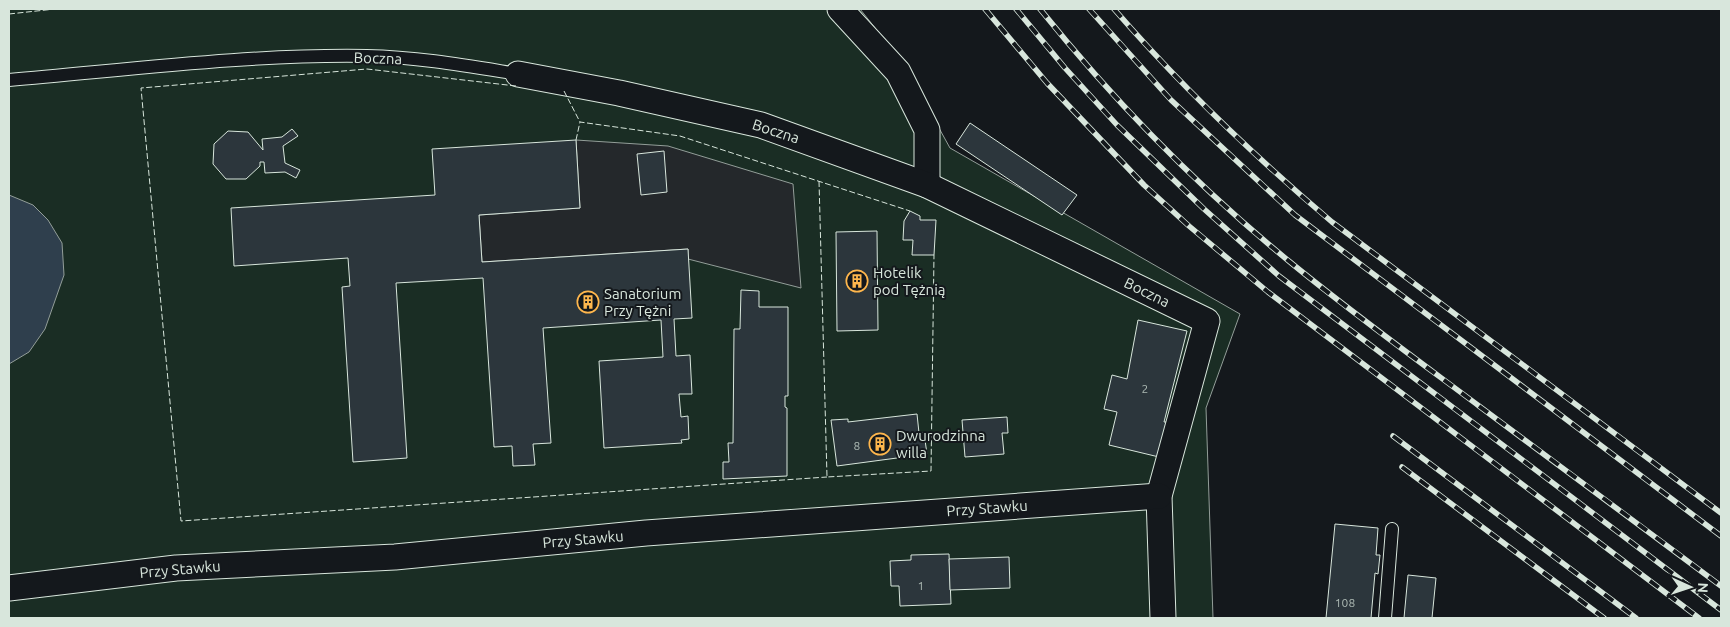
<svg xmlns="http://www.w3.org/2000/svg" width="1730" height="627" font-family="Ubuntu,sans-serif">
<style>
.green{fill:#1a2d24;stroke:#939e99}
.parking{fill:#24282b;stroke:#939e99}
.water{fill:#2f3f4d;stroke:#939e99}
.building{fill:#2c363c;stroke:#d8e6dc}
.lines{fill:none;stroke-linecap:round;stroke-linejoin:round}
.service-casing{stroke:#d8e6dc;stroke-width:14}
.minor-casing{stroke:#d8e6dc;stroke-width:27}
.service{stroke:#14181c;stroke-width:12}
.minor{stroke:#14181c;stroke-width:25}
.rail-casing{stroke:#d8e6dc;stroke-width:5.5}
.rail{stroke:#14181c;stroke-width:4;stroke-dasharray:11;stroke-linecap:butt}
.fence{stroke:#d8e6dc;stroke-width:1;stroke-dasharray:6 2.5;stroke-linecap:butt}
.labels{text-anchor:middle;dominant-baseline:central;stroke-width:4;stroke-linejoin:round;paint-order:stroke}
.number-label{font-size:12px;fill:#adbab4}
.street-label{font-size:15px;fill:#d8e6dc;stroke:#14181c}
.poi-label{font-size:15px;fill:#d8e6dc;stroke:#14181c;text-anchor:start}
</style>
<rect width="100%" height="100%" fill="#14181c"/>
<!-- green -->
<path class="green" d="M 9,9 L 860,9 L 903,63 L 950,148 L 1240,314 L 1206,408 L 1213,618 L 9,618 Z"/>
<!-- parking -->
<path class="parking" d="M 576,140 L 668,146 L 793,184 L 801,288 L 688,259 L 688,249 L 482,262 L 479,215 L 580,208 Z"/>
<!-- water -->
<path class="water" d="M 9,195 L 33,205 L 48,220 L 62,243 L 64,275 L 45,329 L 29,352 L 9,364 Z"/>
<!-- building -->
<g class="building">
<path d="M 970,123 L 1077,195 L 1062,215 L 956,144 Z"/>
<path d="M 292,129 L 298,136 L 283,146 L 285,163 L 300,170 L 296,178 L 285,172 L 265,173 L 264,162 L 260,162 L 260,166 L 246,179 L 226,179 L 213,164 L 214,144 L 228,131 L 248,132 L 263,150 L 262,139 L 282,137 Z"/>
<path d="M 576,140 L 580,208 L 479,215 L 482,262 L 688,249 L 692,318 L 674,319 L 676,356 L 690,355 L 692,394 L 679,394 L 681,417 L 688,416 L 689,439 L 681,440 L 682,443 L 604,448 L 599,361 L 663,357 L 661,320 L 543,328 L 551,443 L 533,444 L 535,465 L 513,466 L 512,446 L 494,447 L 483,278 L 396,283 L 407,458 L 353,462 L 342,287 L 350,286 L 348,258 L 234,266 L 231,208 L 435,195 L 432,149 Z"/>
<path d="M 664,151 L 667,192 L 641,195 L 637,154 Z"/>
<path d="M 910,211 L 920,216 L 920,220 L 936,220 L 934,255 L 912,255 L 913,240 L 903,240 L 904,221 Z"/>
<path d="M 877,231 L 878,330 L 837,331 L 836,232 Z"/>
<path d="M 741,290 L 759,291 L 759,307 L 788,307 L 788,396 L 785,396 L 785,407 L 787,408 L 787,476 L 723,479 L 723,462 L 729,462 L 728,443 L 733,443 L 734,329 L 740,329 Z"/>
<path d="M 1138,320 L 1187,331 L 1164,422 L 1167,422 L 1159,457 L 1109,445 L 1117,412 L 1104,409 L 1112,375 L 1127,379 Z"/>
<path d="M 917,414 L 919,433 L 924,433 L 927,454 L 837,466 L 831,420 L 848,419 L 848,422 Z"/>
<path d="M 1007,417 L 1008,433 L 1002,433 L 1004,454 L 965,457 L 962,420 Z"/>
<path d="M 1335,524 L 1378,528 L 1376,555 L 1380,555 L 1378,574 L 1375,573 L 1371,618 L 1326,618 Z"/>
<path d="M 949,554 L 951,604 L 900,606 L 899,586 L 891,586 L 890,561 L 911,560 L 911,555 Z"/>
<path d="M 1009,557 L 1010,588 L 950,590 L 949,559 Z"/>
<path d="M 1408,575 L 1436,578 L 1432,618 L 1404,618 Z"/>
</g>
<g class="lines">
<!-- service casing -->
<g class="service-casing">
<g id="service">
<path d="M 9,80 C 127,70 248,54 367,56 C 418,57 468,66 518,74"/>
<path d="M 1385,618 L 1392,529"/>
</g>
</g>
<!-- minor casing -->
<g class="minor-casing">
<g id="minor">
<path d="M 840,9 L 898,72 L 927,130 L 927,185"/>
<path d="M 518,74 L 619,93 L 761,125 L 927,185 L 1207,321 L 1159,496 L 1163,618"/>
<path d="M 9,588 L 176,568 L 395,557 L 646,533 L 1159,496"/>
</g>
</g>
<!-- service -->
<use href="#service" class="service"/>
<!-- minor -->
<use href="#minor" class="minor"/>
<!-- rail casing -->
<g class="rail-casing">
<g id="rail">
<path d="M 985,9 L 1047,83 L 1144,185 L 1189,226 L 1268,292 L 1699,618"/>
<path d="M 1016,9 L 1065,68 L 1117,125 L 1204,209 L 1279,276 L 1721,610"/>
<path d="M 1040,9 C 1114,101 1198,187 1290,262 C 1351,312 1416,359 1479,406 C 1560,466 1641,526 1721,586"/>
<path d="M 1089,9 L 1171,100 L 1295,215 L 1721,536"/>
<path d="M 1114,9 C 1181,86 1254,156 1332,222 L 1721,513"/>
<path d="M 1393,436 L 1636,618"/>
<path d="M 1402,467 L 1604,618"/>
</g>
</g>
<!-- rail -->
<use href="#rail" class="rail"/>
<!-- fence -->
<g class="fence">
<path d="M 9,14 L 55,9"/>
<path d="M 516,86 L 367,69 L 141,88 L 181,521 L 827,477"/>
<path d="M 564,91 L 580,122"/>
<path d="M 576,140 L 580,122 L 680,136 L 910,211"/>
<path d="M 819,181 L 827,477 L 931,471 L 934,255"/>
</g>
</g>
<!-- icons -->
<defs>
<g id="building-ring" transform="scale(1.125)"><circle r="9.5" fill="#14181c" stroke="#ffb74d" stroke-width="1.5"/><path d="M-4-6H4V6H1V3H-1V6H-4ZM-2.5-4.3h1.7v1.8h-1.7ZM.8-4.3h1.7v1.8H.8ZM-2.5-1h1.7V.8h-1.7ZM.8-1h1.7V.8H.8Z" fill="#ffb74d"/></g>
</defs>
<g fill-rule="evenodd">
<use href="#building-ring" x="857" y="281"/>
<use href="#building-ring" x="588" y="302"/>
<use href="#building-ring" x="880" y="444"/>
</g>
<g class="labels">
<!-- number labels -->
<g class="number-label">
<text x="1145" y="388">2</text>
<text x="857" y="445">8</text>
<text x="921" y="585">1</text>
<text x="1345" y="602">108</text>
</g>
<!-- street labels -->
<g class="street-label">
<text transform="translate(378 58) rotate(2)">Boczna</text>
<text transform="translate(776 131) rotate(18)">Boczna</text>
<text transform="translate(1147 292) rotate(26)">Boczna</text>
<text transform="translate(987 508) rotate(-4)">Przy Stawku</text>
<text transform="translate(583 539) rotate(-5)">Przy Stawku</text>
<text transform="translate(180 569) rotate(-5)">Przy Stawku</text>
</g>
<!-- poi labels -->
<g class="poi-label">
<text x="873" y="272">Hotelik<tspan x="873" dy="17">pod Tężnią</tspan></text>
<text x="604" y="293">Sanatorium<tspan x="604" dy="17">Przy Tężni</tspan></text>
<text x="896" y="435">Dwurodzinna<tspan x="896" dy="17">willa</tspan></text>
</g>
</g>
<!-- border -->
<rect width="1730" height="627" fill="none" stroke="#d8e6dc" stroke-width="20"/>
<!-- north arrow -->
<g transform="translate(1690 587) rotate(93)" stroke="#14181c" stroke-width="4" paint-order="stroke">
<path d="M0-4L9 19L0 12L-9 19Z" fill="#d8e6dc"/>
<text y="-8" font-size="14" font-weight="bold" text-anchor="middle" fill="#d8e6dc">N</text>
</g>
</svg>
